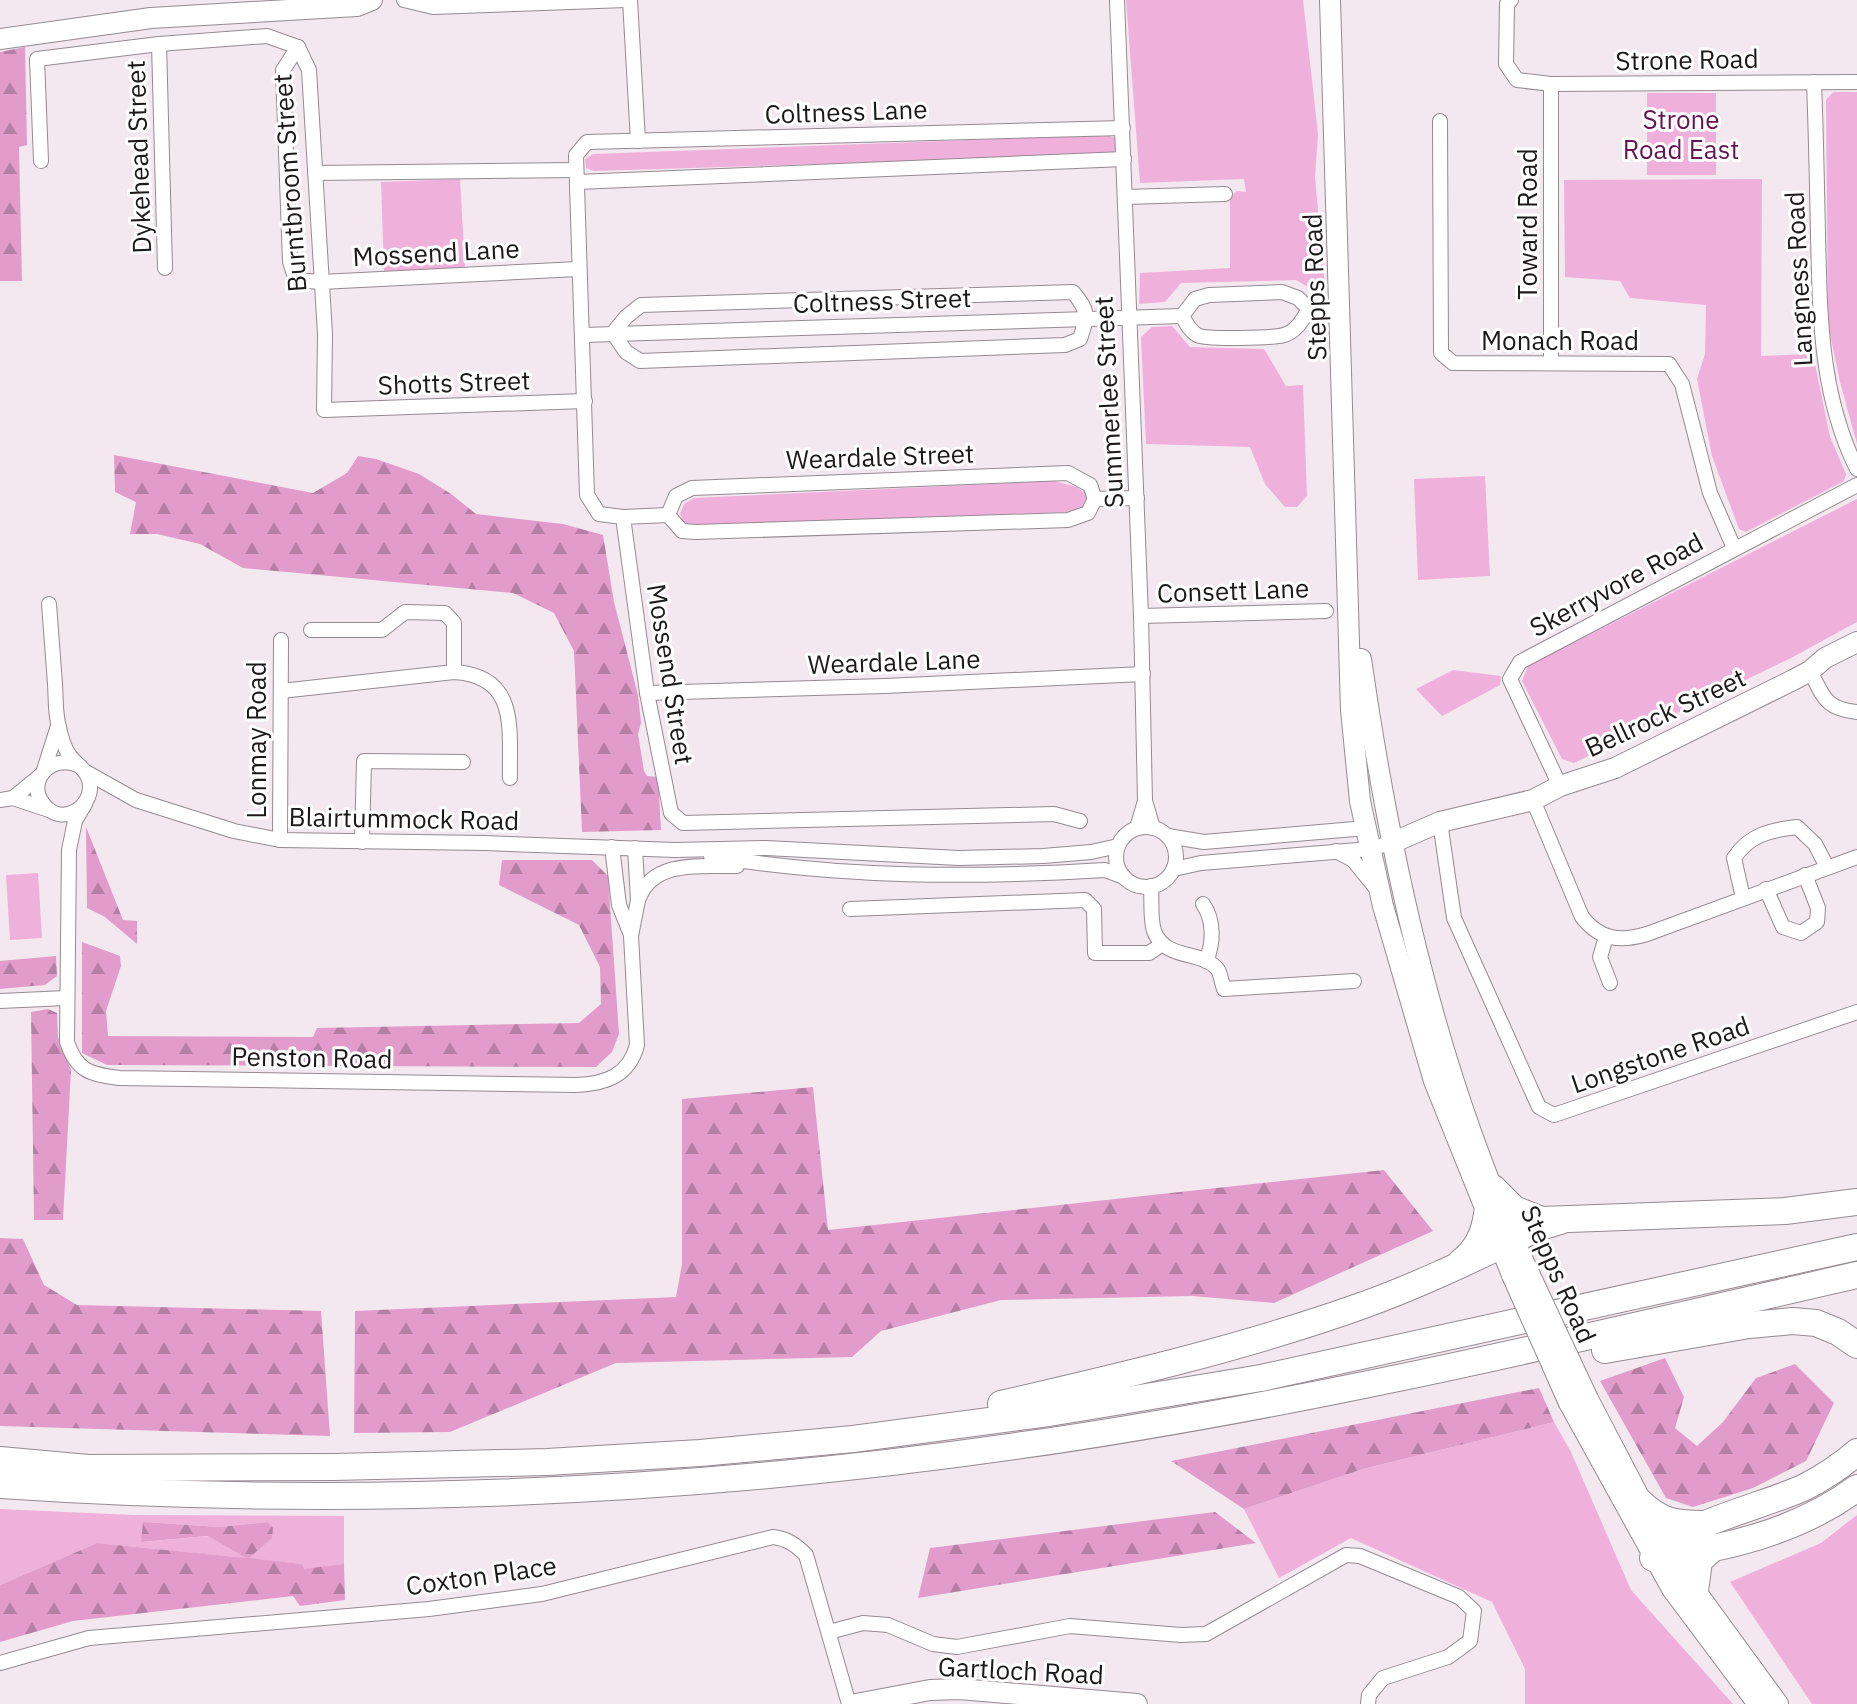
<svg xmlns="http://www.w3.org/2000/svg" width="1857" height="1704" font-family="'IBM Plex Sans',sans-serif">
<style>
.green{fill:#f0b0dc;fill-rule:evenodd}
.forest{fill:url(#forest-firs)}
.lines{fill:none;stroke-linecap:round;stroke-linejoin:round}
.street-casing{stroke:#958a91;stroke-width:16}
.secondary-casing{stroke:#958a91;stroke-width:22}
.highway-casing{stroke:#958a91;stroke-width:28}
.street{stroke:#fff;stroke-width:14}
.secondary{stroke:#fff;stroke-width:20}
.highway{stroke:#fff;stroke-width:26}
.secondary-bridge-casing{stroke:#958a91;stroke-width:22;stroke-linecap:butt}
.secondary-bridge{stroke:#fff;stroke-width:20}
.labels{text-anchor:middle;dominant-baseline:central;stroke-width:6;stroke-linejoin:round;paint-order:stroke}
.street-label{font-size:26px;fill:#1d191b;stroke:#fff}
.park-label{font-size:26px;fill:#651553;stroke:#fff}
</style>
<defs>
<pattern id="forest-firs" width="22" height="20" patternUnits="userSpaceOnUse" patternTransform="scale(2)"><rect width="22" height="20" fill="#e19ccc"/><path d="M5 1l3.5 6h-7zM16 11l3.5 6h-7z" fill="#b67ea5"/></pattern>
</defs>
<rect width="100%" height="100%" fill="#f3e8ef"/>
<!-- green -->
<g class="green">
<path d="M 1126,0 L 1303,0 L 1318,134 L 1315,177 L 1325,287 L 1308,287 L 1296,280 L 1181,283 L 1165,302 L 1139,304 L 1140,273 L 1230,268 L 1230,197 L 1237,191 L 1246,192 L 1244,179 L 1140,183 Z"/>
<path d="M 1833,92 L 1857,92 L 1857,444 L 1840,382 L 1828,324 L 1826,100 Z"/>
<rect x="1647" y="93" width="69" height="82"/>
<path d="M 1107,135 L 1117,139 L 1116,150 L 1110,155 L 594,171 L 586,168 L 585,159 L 593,154 Z"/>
<path d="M 460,179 L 465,268 L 384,271 L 381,182 Z"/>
<path d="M 1762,179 L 1761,356 L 1813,354 L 1830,437 L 1846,474 L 1844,481 L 1746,532 L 1739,529 L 1712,456 L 1697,379 L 1705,354 L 1706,305 L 1630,298 L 1620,281 L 1565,277 L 1564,180 Z"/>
<path d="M 1172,326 L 1190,347 L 1264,349 L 1286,386 L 1303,385 L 1307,496 L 1297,507 L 1285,507 L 1265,484 L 1250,447 L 1146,444 L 1141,337 L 1152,327 Z"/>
<path d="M 1485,476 L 1490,576 L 1418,580 L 1414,479 Z"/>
<path d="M 1054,481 L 1077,487 L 1087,495 L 1088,504 L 1081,509 L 1068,512 L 692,526 L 684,523 L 680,514 L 684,504 L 694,498 Z"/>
<path d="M 1857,499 L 1857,622 L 1791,658 L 1574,763 L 1562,759 L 1522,681 L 1528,666 Z"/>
<path d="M 1453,670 L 1501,676 L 1500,685 L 1442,716 L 1416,689 Z"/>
<path d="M 38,873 L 42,938 L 10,940 L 6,875 Z"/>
<path d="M 1554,1422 L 1571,1452 L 1631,1590 L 1733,1704 L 1525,1704 L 1525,1669 L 1492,1602 L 1351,1538 L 1279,1578 L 1244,1509 L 1363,1469 Z"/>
<path d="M 0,1509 L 133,1515 L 344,1516 L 344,1564 L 304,1570 L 302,1564 L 97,1543 L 0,1585 ZM 143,1522 L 220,1527 L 267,1522 L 248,1558 L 209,1536 L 142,1542 Z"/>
<path d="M 1857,1515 L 1857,1704 L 1812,1704 L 1730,1582 L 1821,1543 Z"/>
</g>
<!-- forest -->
<g class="forest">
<path d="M 25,47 L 27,145 L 19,147 L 22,281 L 0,281 L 0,52 Z"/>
<path d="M 114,455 L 313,493 L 347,473 L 358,456 L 376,459 L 419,474 L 451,494 L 476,514 L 563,524 L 603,535 L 614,602 L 638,695 L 641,723 L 638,734 L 644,771 L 647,776 L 658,777 L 661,830 L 582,832 L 574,651 L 554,613 L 513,593 L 243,568 L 200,544 L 157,534 L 130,534 L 136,502 L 115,492 Z"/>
<path d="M 86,827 L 123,920 L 137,921 L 137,944 L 105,917 L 87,908 Z"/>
<path d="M 502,860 L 592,860 L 608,876 L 619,1034 L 612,1052 L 596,1067 L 107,1065 L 82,1053 L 82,942 L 120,956 L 121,966 L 106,1011 L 108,1036 L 313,1037 L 317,1028 L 579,1023 L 601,1004 L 600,967 L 579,925 L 499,885 Z"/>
<path d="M 56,956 L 57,976 L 45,985 L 0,989 L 0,961 Z"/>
<path d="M 48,1009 L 57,1013 L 58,1037 L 71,1070 L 63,1220 L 34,1220 L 31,1012 Z"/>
<path d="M 813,1087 L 828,1230 L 1384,1170 L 1433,1231 L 1274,1303 L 1192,1296 L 1001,1300 L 881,1331 L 852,1357 L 616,1363 L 450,1432 L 354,1433 L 355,1311 L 676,1297 L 682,1264 L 682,1099 Z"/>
<path d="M 0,1238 L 23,1239 L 44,1285 L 77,1305 L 321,1311 L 330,1436 L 0,1426 Z"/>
<path d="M 1665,1358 L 1684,1397 L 1675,1428 L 1697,1446 L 1723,1422 L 1756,1378 L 1795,1364 L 1834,1403 L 1806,1461 L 1753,1488 L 1693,1507 L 1666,1498 L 1600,1381 Z"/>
<path d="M 1539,1388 L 1554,1422 L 1363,1469 L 1244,1509 L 1171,1461 Z"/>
<path d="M 1215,1512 L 1256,1543 L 918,1598 L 930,1548 Z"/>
<path d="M 143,1522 L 220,1527 L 267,1522 L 273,1528 L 272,1538 L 249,1558 L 302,1564 L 304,1569 L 344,1564 L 345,1600 L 300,1606 L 293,1596 L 73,1621 L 0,1642 L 0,1585 L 97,1543 L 246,1558 L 208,1536 L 141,1542 Z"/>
</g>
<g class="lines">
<!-- street casing -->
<g class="street-casing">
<g id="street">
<path d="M 404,0 L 433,7 L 626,0"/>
<path d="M 630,0 L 638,141"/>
<path d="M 1117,0 L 1141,616 L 1145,801"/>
<path d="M 1511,0 L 1507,4 L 1506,64 L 1517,80 L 1551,84 L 1857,82"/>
<path d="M 159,44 L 165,268"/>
<path d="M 298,47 L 309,70 L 325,334 L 324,410 L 585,401"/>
<path d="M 298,47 L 283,70 L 290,262 L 296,280 L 321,282 L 578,269"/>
<path d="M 1814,82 C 1816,133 1817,184 1818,235 C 1820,316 1820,395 1857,469"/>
<path d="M 1440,121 L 1441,353 L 1453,363 L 1669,364 L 1682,384 L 1710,493 L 1734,548"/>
<path d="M 41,161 L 37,59 L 159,44 L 267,36 L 298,47"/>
<path d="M 315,173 L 576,170"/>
<path d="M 577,182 L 1124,159"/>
<path d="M 1125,197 L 1225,194"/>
<path d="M 1073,292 C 1089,312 1088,315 1080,339 L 1065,345 L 640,361 L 626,352 L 613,333 L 626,317 L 641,305 Z"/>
<path d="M 1182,316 L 1195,299 L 1209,295 L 1282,292 L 1298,298 L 1309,309 L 1341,308"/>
<path d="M 1182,316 C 1186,323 1190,331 1197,335 C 1206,340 1274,338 1284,335 C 1297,331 1303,319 1309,309"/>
<path d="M 584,335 L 1182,316"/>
<path d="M 1551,363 L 1551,84"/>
<path d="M 668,515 L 676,496 L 692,488 L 1068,473 L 1090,485 L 1095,499"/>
<path d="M 623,517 L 668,515 L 682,531 L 696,532 L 1068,520 L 1088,513 L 1095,499 L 1137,498"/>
<path d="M 49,604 C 51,631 53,657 55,684 C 56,698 55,714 59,727 C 61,737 64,748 70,756 C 78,766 90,772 90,786 C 91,808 64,824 47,808 C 22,785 50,751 80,766"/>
<path d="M 1141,616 L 1326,611"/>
<path d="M 311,630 L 382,630 L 405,612 L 445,613 L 454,623 L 454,672"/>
<path d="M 1810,671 C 1824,697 1825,709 1857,712"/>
<path d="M 281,691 L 454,672 C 519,676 509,729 510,778"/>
<path d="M 647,693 L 885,686 L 1143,674"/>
<path d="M 44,770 L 58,726"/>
<path d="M 86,772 L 136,800 L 234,831 L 280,840 L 484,843 L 675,850 L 766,848 L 959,858 L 1043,856 L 1091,852 L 1118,846"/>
<path d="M 1560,786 L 1510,679 L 1520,662 L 1857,485"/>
<path d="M 13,798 L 40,776"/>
<path d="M 0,800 L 13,798 L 49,810"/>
<path d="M 1533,800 L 1582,917 C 1600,940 1620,942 1647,934 L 1857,857"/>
<path d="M 85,804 L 75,821 L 69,850 L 67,1042 C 77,1071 89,1074 119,1078 L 576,1085 C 605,1084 629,1076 637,1045 L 631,936 L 638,900 L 635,848"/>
<path d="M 1080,821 L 1054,814 L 683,823 L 671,813 L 647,693 L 623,517 L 599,514 L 587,495 L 576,155 L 587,142 L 1123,128"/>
<path d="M 1440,822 L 1454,918 L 1539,1107 L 1554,1115 L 1857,1012"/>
<circle cx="1146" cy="857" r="30"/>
<path d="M 1137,828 L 1145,801 L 1153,828"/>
<path d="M 1168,836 L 1204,842 L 1366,828"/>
<path d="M 280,840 L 281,640"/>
<path d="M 362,842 L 364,761 L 463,762"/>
<path d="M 612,847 L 619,905 L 631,935"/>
<path d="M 1336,851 L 1353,860 L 1375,887"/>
<path d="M 711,856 C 840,878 974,878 1105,870 L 1124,877"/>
<path d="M 1174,869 L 1201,863 L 1370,849 L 1394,842"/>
<path d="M 1151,886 C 1152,900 1150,919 1154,931 C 1166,962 1203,949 1218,970 C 1221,975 1222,984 1224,989 L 1354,981"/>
<path d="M 1766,889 L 1783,927 L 1801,933 L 1817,922 L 1818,908 L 1805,875"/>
<path d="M 639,898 C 654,859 703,867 737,866"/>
<path d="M 1743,898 L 1734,858 C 1749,835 1770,830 1797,827 L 1815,844 L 1827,867"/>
<path d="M 1203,904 C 1214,920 1214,943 1206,961"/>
<path d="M 850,909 L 1085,900 L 1094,909 L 1095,953 L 1149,953 L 1161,945"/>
<path d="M 1606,937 L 1600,957 L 1610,983"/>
<path d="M 0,1001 L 66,998"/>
<path d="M 829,1632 L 863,1623 L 888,1625 L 933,1644 L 957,1647 L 1070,1626 L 1181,1635 L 1206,1634 L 1346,1555 L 1360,1556 L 1459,1597 L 1474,1611 L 1470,1641 L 1448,1657 L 1383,1678 L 1369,1695 L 1368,1704"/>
<path d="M 0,1663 L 89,1638 L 429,1609 L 542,1594 L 773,1537 C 788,1539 796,1545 806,1555 L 849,1704"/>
</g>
</g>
<!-- secondary casing -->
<g class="secondary-casing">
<g id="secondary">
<path d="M 1330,0 L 1351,710 L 1360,801 L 1383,906 L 1434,1081 L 1512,1275"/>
<path d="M 0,39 L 151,18 L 357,6 L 372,0"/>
<path d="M 1361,659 C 1391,867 1438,1080 1528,1271"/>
<path d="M 1394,842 L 1440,822 L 1533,800 L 1560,786 L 1615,768 L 1793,680 L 1810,671 L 1825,658 L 1857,642"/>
<path d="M 1588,1399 L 1670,1556 L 1778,1704"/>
<path d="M 1569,1403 L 1672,1589 L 1758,1704"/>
<path d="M 856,1704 L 930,1690 L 959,1689 L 1137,1704"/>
</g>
</g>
<!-- highway casing -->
<g class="highway-casing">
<g id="highway">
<path d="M 1493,1188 L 1514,1209 L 1542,1220 L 1785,1211 L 1857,1202"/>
<path d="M 1461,1262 C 1477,1249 1484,1235 1487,1214"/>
<path d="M 1605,1350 L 1749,1325 L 1793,1321 L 1816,1323 L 1838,1332 L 1857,1345"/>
<path d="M 1001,1404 C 1122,1376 1243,1348 1361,1306 C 1423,1284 1481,1255 1540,1227 L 1560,1221"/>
<path d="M 0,1460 L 88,1468 L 334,1467 L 547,1462 L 700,1453 L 853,1439 L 1049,1413 L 1261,1378 L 1857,1247"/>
<path d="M 0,1485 C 339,1508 680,1494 1016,1446 C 1300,1406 1578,1339 1857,1275"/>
<path d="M 1639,1501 C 1660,1522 1675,1524 1705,1524"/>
<path d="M 1657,1557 C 1726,1549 1801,1530 1857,1488"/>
<path d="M 1653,1558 C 1678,1524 1765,1506 1805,1487 C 1824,1477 1841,1466 1857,1452"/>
<path d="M 1695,1591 L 1699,1561 L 1714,1547"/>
</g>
</g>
<!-- street -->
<use href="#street" class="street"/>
<!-- secondary -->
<use href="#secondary" class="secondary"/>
<!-- highway -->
<use href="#highway" class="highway"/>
<!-- secondary-bridge casing -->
<g class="secondary-bridge-casing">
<g id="secondary-bridge">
<path d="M 1528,1271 L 1588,1399"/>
<path d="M 1512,1275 L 1569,1403"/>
</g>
</g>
<!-- secondary-bridge -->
<use href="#secondary-bridge" class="secondary-bridge"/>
</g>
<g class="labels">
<!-- street labels -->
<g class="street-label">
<text transform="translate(1687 59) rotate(-1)">Strone Road</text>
<text transform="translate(846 111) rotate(-2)">Coltness Lane</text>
<text transform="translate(138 157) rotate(-92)">Dykehead Street</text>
<text transform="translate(289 183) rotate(-94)">Burntbroom Street</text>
<text transform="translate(1527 224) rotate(-90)">Toward Road</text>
<text transform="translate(436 252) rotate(-3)">Mossend Lane</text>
<text transform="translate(1798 279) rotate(-93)">Langness Road</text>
<text transform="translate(1314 287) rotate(-92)">Stepps Road</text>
<text transform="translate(882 300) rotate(-2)">Coltness Street</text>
<text x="1560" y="340">Monach Road</text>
<text transform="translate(454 382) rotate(-2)">Shotts Street</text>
<text transform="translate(1108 402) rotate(-93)">Summerlee Street</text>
<text transform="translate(880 456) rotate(-2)">Weardale Street</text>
<text transform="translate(1616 584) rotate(-28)">Skerryvore Road</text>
<text transform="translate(1233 590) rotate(-2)">Consett Lane</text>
<text transform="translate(894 661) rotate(-2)">Weardale Lane</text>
<text transform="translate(671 674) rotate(81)">Mossend Street</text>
<text transform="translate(1665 712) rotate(-25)">Bellrock Street</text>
<text transform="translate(256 740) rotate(-90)">Lonmay Road</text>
<text transform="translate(404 818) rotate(1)">Blairtummock Road</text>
<text transform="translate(1660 1054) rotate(-19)">Longstone Road</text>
<text transform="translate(312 1057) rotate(1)">Penston Road</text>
<text transform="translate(1559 1274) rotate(66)">Stepps Road</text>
<text transform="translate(481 1575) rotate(-8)">Coxton Place</text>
<text transform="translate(1021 1670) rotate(3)">Gartloch Road</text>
</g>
<!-- park labels -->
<g class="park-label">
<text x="1681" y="119">Strone<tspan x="1681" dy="30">Road East</tspan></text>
</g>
</g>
</svg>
